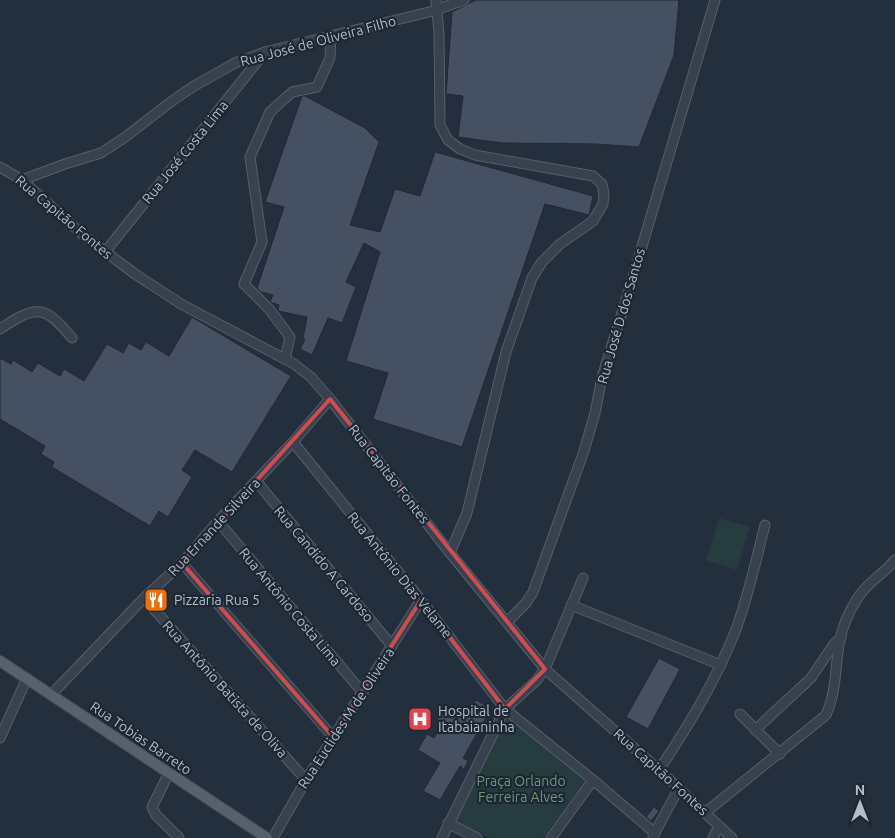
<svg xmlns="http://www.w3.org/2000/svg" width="895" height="838" font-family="Ubuntu,sans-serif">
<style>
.green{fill:#263c3f}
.building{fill:#455162;stroke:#1f2835}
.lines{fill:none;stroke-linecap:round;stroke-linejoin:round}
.minor-casing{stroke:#565f6c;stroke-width:11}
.major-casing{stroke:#414a57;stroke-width:12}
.minor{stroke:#38414e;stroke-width:9}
.major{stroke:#56606e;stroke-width:10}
.marked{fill:none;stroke:#ce4d50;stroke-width:4;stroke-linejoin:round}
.labels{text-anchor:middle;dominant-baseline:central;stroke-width:4.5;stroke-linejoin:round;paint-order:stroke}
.street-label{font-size:14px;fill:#b4bcc9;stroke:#1d2633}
.poi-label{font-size:14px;fill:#b4bcc9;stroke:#1d2633;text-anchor:start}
.park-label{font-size:14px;fill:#6b9a76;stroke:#1d2633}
</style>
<rect width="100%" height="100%" fill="#242f3e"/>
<!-- green -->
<g class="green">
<path d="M 719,518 L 750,527 L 737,570 L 706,560 Z"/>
<path d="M 506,714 L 585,781 L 543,838 L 489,838 L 453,819 Z"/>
</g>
<!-- building -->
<g class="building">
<path d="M 476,0 L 679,0 L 674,55 L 639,147 L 596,144 L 502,143 L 458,137 L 463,96 L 446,94 L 452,12 Z"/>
<path d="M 302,96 L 305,96 L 365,128 L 379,142 L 350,225 L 380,232 L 395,189 L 420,196 L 435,152 L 593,196 L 589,215 L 545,204 L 462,447 L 373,419 L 388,373 L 346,361 L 380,252 L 364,243 L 346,282 L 356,287 L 342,323 L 328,318 L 312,355 L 300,349 L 305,339 L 303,338 L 307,317 L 278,311 L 279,305 L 270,302 L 273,295 L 261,292 L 257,288 L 284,207 L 265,202 Z"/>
<path d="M 192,317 L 291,376 L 232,472 L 195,450 L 182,470 L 192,477 L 168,517 L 159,511 L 150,526 L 52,467 L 54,462 L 41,454 L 45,446 L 0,419 L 0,358 L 11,364 L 13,360 L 32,372 L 38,363 L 60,376 L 64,369 L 84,381 L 107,344 L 123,353 L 129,343 L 141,350 L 146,342 L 169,356 Z"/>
<path d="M 659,658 L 680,669 L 648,729 L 626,717 Z"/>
<path d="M 476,700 L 491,709 L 463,758 L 468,761 L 464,769 L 460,766 L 440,800 L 423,791 L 440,763 L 418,750 L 427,734 L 434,738 L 443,723 L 437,720 L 444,708 L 465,720 Z"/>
<path d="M 654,807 L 659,811 L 651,821 L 646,817 Z"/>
</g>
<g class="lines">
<!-- minor casing -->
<g class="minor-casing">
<g id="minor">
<path d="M 436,0 L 439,33 L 440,125 L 448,140 L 460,149 L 475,155 L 593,176 L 602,184 L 604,194 L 603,204 L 593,221 L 560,244 L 542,262 L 532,278 L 506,352 L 467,513 L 450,553"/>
<path d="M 0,167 L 22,180 L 83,235 L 135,274 L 181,304 L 294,364 L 311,377 L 330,399 L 450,553 L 545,669 L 659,770 L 732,838"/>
<path d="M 22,180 L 65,164 L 101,153 L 124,138 L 172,101 L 194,86 L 235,63 L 265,52 L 433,11 L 464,0"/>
<path d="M 105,252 L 265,52"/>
<path d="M 0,329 C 36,305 44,304 72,338"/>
<path d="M 285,359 L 290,337 L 270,310 L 244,284 L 262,242 L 250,157 L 270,112 L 292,92 L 317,87 L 330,58 L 331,36"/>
<path d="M 293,442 L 421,600 L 505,709 L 593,780 L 655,833"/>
<path d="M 257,482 L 392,646"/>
<path d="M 218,521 L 363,693"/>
<path d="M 182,563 L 333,737"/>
<path d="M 144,598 L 306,780"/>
<path d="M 571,605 L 721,665"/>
<path d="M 507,622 L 526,603 L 533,592 L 584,451 L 595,413 L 602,377 L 627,297 L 715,0"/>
<path d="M 51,695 L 144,598 L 182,563 L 218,521 L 293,442 L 330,399"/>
<path d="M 740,714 L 780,754"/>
<path d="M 755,730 L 811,678 L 834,644 L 841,638"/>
<path d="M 0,738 L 27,678"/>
<path d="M 659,770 C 689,725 715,682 735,632 C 748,598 756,560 765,525"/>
<path d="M 169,773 L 152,807 L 156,815 L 179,838"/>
<path d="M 706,812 L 826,715 C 837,691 835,664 840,639 C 843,625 850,610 857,599 C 866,583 884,574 895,560"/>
<path d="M 448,823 L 477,838"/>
<path d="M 653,836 L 679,788"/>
<path d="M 273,838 L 306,780 L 421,600"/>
<path d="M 442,838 L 505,709 L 536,681 L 545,669 L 583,578"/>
<path d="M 551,838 L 593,780"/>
<path d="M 713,838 L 719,826"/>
</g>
</g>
<!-- major casing -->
<g class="major-casing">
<path id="major" d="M 0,661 L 267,838"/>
</g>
<!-- minor -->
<use href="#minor" class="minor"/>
<!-- major -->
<use href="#major" class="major"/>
</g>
<!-- marked area -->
<path class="marked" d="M 330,399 L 545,669 L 505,709 L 421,600 L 333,737 L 182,563 Z"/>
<!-- icons -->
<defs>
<g id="restaurant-square" transform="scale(1.25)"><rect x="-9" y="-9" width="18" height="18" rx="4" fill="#e8710a" stroke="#1d2633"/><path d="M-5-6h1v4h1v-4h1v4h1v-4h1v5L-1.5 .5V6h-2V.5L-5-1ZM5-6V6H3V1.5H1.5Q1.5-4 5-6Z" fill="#fff"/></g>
<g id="hospital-square" transform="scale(1.25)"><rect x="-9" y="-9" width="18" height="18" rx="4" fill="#e0444e" stroke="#1d2633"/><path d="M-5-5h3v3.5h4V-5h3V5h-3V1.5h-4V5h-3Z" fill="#fff"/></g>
</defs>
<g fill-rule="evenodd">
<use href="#restaurant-square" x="156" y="600"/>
<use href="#hospital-square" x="420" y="719"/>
</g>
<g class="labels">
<!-- street labels -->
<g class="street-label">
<text transform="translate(318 41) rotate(-15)">Rua José de Oliveira Filho</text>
<text transform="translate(185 152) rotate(-51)">Rua José Costa Lima</text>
<text transform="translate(64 217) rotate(40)">Rua Capitão Fontes</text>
<text transform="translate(621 316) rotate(-74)">Rua José D dos Santos</text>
<text transform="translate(389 474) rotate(52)">Rua Capitão Fontes</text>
<text transform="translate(214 527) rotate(-47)">Rua Ernande Silveira</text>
<text transform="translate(324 564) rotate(50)">Rua Candido A Cardoso</text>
<text transform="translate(400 575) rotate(51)">Rua Antônio Dias Velame</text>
<text transform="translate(290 607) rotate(50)">Rua Antônio Costa Lima</text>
<text transform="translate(225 689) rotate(48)">Rua Antônio Batista de Oliva</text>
<text transform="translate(346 718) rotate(-57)">Rua Euclides M de Oliveira</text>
<text transform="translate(141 738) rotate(34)">Rua Tobias Barreto</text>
<text transform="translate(661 772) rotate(42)">Rua Capitão Fontes</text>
</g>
<!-- poi labels -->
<g class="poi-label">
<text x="174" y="600">Pizzaria Rua 5</text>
<text x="438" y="711">Hospital de<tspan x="438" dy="16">Itabaianinha</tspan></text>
</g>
<!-- park labels -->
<g class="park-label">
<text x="521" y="781">Praça Orlando<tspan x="521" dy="16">Ferreira Alves</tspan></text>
</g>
</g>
<!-- north arrow -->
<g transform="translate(860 803)" stroke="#1d2633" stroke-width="4" paint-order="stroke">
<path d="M0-4L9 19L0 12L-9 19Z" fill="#b4bcc9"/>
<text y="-8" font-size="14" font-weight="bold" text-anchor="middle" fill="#b4bcc9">N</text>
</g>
</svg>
